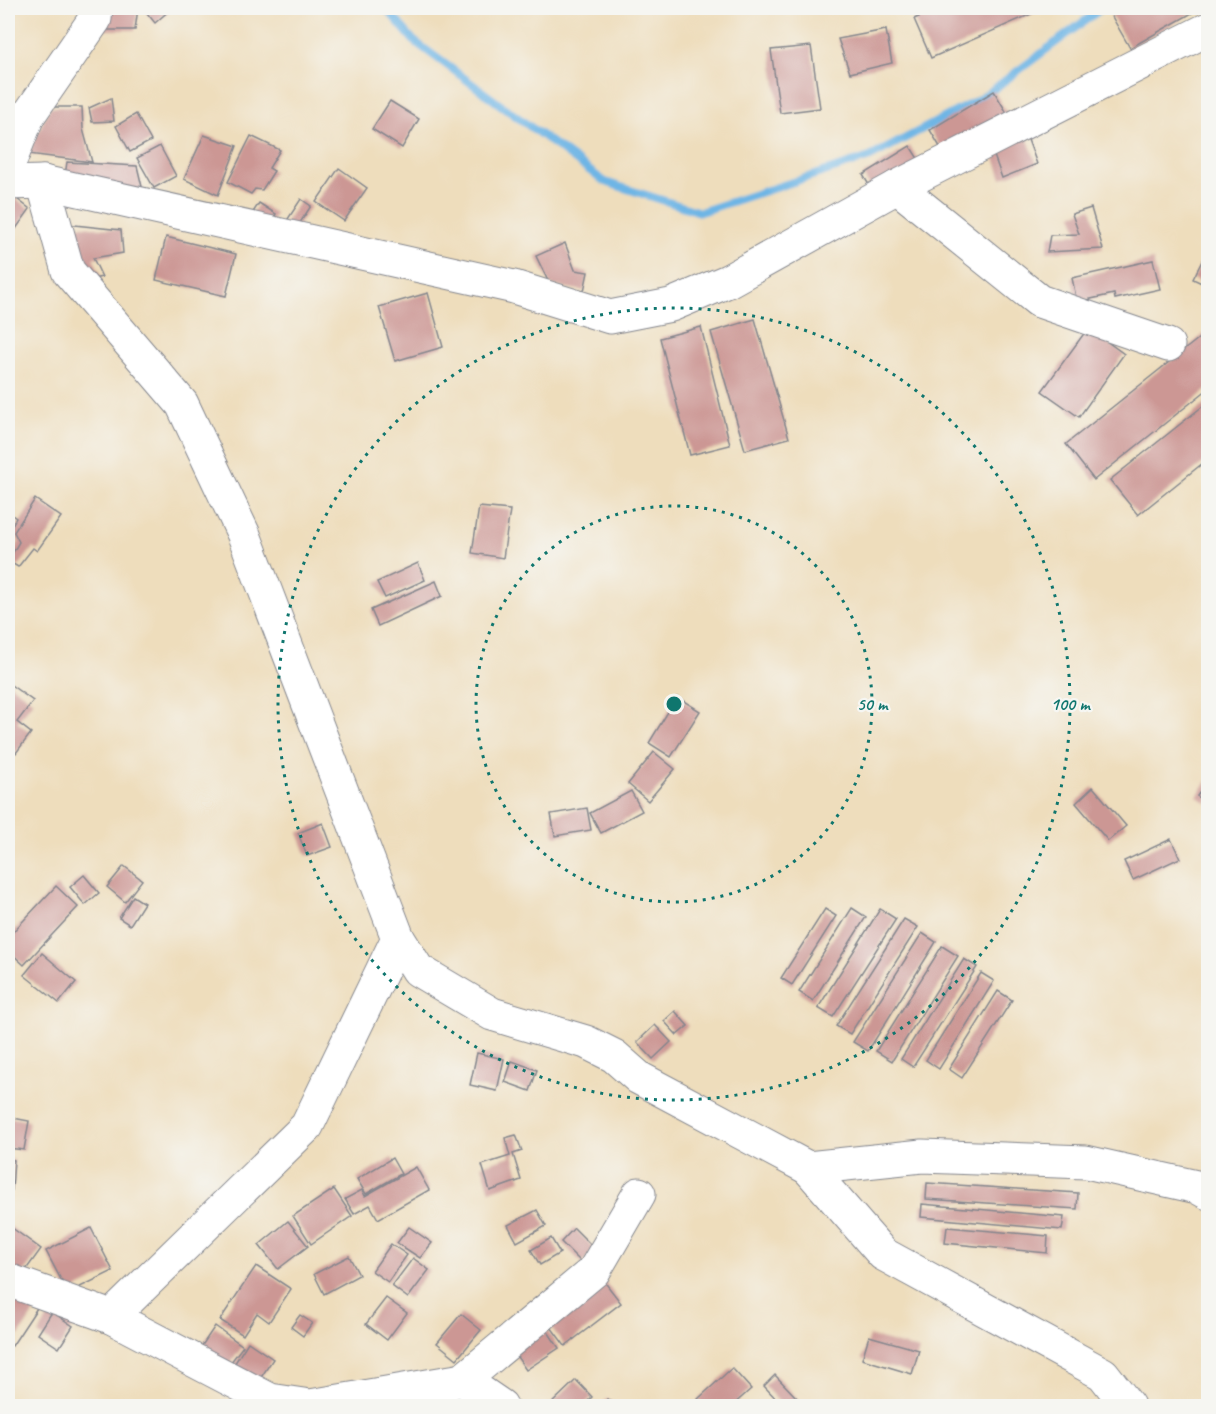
<svg xmlns="http://www.w3.org/2000/svg" width="1216" height="1414" font-family="Caveat,sans-serif">
<style>
.lines{fill:none;stroke-linecap:round;stroke-linejoin:round}
.stream{stroke:#6eb5e5;stroke-width:8}
.building{fill:#cc9794}
.minor-casing{stroke:#84868d;stroke-width:35}
.minor{stroke:#fff;stroke-width:33}
.ring{fill:none;stroke:#0f766e;stroke-width:3;stroke-dasharray:3 6}
.centre{fill:#0f766e;stroke:#f6f6f2;stroke-width:3}
.ring-label{font-size:18px;text-anchor:middle;font-weight:bold;fill:#0f766e;stroke:#f6f6f2;stroke-width:4.5;stroke-linejoin:round;paint-order:stroke}
</style>
<rect width="100%" height="100%" fill="#f6f6f2"/>
<filter id="ink" filterUnits="userSpaceOnUse"><feTurbulence type="fractalNoise" baseFrequency=".0167" numOctaves="2"/><feDisplacementMap in="SourceGraphic" scale="12" xChannelSelector="R" yChannelSelector="G"/><feConvolveMatrix kernelMatrix="1 2 1 2 8 2 1 2 1" color-interpolation-filters="sRGB"/></filter>
<filter id="wash" filterUnits="userSpaceOnUse"><feTurbulence type="fractalNoise" baseFrequency=".008" numOctaves="4" result="noise"/><feDisplacementMap in="SourceGraphic" scale="24" xChannelSelector="R" yChannelSelector="G"/><feGaussianBlur stdDeviation="1.35" result="paint"/><feColorMatrix in="noise" values="0 0 0 0 0 0 0 0 0 0 0 0 0 0 0 0 0 1.4 0 .05"/><feComposite in="paint" operator="in"/></filter>
<g filter="url(#wash)">
<rect width="100%" height="100%" fill="#eeddbc"/>
<g class="lines">
<!-- stream -->
<path class="stream" d="M 386,8 L 414,41 L 605,182 L 700,212 L 870,157 L 983,97 L 1102,8"/>
</g>
<g id="blocks">
<!-- building -->
<g class="building">
<path d="M 104,8 L 138,8 L 135,30 L 102,30 Z"/>
<path d="M 143,8 L 172,8 L 155,23 Z"/>
<path d="M 939,8 L 1045,8 L 931,58 L 914,19 Z"/>
<path d="M 1107,8 L 1201,8 L 1130,48 Z"/>
<path d="M 886,30 L 892,63 L 850,73 L 838,39 Z"/>
<path d="M 811,46 L 820,108 L 780,113 L 771,50 Z"/>
<path d="M 994,91 L 1007,113 L 943,152 L 930,130 Z"/>
<path d="M 111,98 L 114,121 L 92,122 L 89,108 Z"/>
<path d="M 390,101 L 419,119 L 402,148 L 372,129 Z"/>
<path d="M 50,107 L 82,107 L 83,129 L 92,162 L 28,154 Z"/>
<path d="M 136,114 L 151,141 L 130,152 L 116,126 Z"/>
<path d="M 204,135 L 237,146 L 218,195 L 184,179 Z"/>
<path d="M 251,136 L 280,150 L 269,168 L 274,171 L 262,190 L 255,189 L 251,194 L 228,182 Z"/>
<path d="M 1027,137 L 1037,164 L 1002,178 L 992,150 Z"/>
<path d="M 160,146 L 176,176 L 154,188 L 137,158 Z"/>
<path d="M 910,146 L 922,165 L 875,195 L 863,175 Z"/>
<path d="M 67,162 L 137,166 L 143,191 L 64,183 Z"/>
<path d="M 339,168 L 367,188 L 344,221 L 316,202 Z"/>
<path d="M 9,193 L 30,209 L 8,240 L 8,195 Z"/>
<path d="M 301,199 L 311,206 L 294,232 L 284,225 Z"/>
<path d="M 259,203 L 276,214 L 266,231 L 248,220 Z"/>
<path d="M 1091,208 L 1103,249 L 1047,252 L 1050,235 L 1079,234 L 1072,214 Z"/>
<path d="M 65,224 L 121,230 L 123,253 L 93,258 L 102,277 L 84,281 Z"/>
<path d="M 166,237 L 236,254 L 226,296 L 156,280 Z"/>
<path d="M 565,243 L 575,270 L 588,272 L 584,291 L 550,285 L 536,256 Z"/>
<path d="M 1208,249 L 1208,286 L 1193,279 Z"/>
<path d="M 1153,260 L 1160,289 L 1115,299 L 1114,294 L 1077,302 L 1072,278 Z"/>
<path d="M 428,293 L 443,347 L 395,361 L 379,307 Z"/>
<path d="M 755,319 L 789,438 L 745,450 L 711,332 Z"/>
<path d="M 701,327 L 730,445 L 690,455 L 660,338 Z"/>
<path d="M 1088,328 L 1124,354 L 1079,417 L 1042,391 Z"/>
<path d="M 1208,331 L 1208,389 L 1094,480 L 1066,444 Z"/>
<path d="M 1208,402 L 1208,459 L 1138,515 L 1110,480 Z"/>
<path d="M 35,499 L 61,517 L 37,551 L 33,548 L 18,567 L 8,561 L 19,542 L 14,532 Z"/>
<path d="M 479,507 L 510,510 L 503,558 L 472,553 Z"/>
<path d="M 8,512 L 16,518 L 8,532 Z"/>
<path d="M 418,563 L 425,580 L 385,598 L 377,582 Z"/>
<path d="M 436,581 L 442,596 L 378,626 L 371,610 Z"/>
<path d="M 8,615 L 13,617 L 8,635 Z"/>
<path d="M 8,683 L 33,701 L 17,722 L 31,733 L 16,753 L 8,746 L 8,723 L 11,718 L 8,715 Z"/>
<path d="M 677,697 L 700,711 L 671,757 L 649,743 Z"/>
<path d="M 654,752 L 675,769 L 648,801 L 628,784 Z"/>
<path d="M 1208,780 L 1208,804 L 1197,796 Z"/>
<path d="M 1093,787 L 1126,826 L 1108,841 L 1076,803 Z"/>
<path d="M 631,791 L 642,811 L 601,833 L 590,813 Z"/>
<path d="M 587,808 L 591,830 L 555,836 L 551,814 Z"/>
<path d="M 323,823 L 332,847 L 307,856 L 298,833 Z"/>
<path d="M 1171,839 L 1180,858 L 1133,880 L 1124,861 Z"/>
<path d="M 124,866 L 142,880 L 125,902 L 107,887 Z"/>
<path d="M 84,875 L 99,893 L 85,905 L 70,887 Z"/>
<path d="M 56,886 L 78,907 L 24,965 L 8,950 L 8,937 Z"/>
<path d="M 133,896 L 144,903 L 130,925 L 119,918 Z"/>
<path d="M 852,908 L 866,917 L 813,1001 L 799,992 Z"/>
<path d="M 825,909 L 836,916 L 792,985 L 781,978 Z"/>
<path d="M 880,909 L 896,919 L 833,1017 L 818,1008 Z"/>
<path d="M 904,919 L 918,927 L 850,1034 L 836,1026 Z"/>
<path d="M 922,933 L 936,942 L 868,1051 L 853,1042 Z"/>
<path d="M 942,946 L 958,956 L 892,1061 L 876,1051 Z"/>
<path d="M 42,953 L 76,982 L 59,1003 L 24,975 Z"/>
<path d="M 964,959 L 977,967 L 913,1067 L 901,1059 Z"/>
<path d="M 981,973 L 994,981 L 939,1069 L 926,1060 Z"/>
<path d="M 998,991 L 1012,1000 L 962,1078 L 949,1069 Z"/>
<path d="M 675,1011 L 688,1026 L 677,1035 L 664,1021 Z"/>
<path d="M 655,1025 L 671,1042 L 653,1059 L 637,1042 Z"/>
<path d="M 477,1053 L 504,1059 L 497,1091 L 470,1085 Z"/>
<path d="M 512,1061 L 537,1070 L 530,1091 L 505,1082 Z"/>
<path d="M 8,1117 L 29,1121 L 24,1150 L 8,1148 Z"/>
<path d="M 516,1135 L 522,1151 L 513,1154 L 521,1180 L 490,1191 L 482,1165 L 510,1156 L 505,1138 Z"/>
<path d="M 392,1158 L 401,1174 L 366,1194 L 357,1179 Z"/>
<path d="M 8,1159 L 14,1160 L 12,1190 L 8,1189 Z"/>
<path d="M 416,1167 L 429,1190 L 378,1219 L 370,1205 L 354,1214 L 345,1199 L 362,1190 L 365,1196 Z"/>
<path d="M 927,1183 L 1078,1193 L 1077,1209 L 926,1199 Z"/>
<path d="M 334,1189 L 352,1216 L 311,1244 L 293,1216 Z"/>
<path d="M 922,1204 L 1064,1217 L 1062,1230 L 921,1217 Z"/>
<path d="M 537,1210 L 546,1226 L 517,1242 L 508,1225 Z"/>
<path d="M 288,1221 L 308,1246 L 278,1269 L 259,1245 Z"/>
<path d="M 8,1225 L 41,1249 L 20,1278 L 8,1269 Z"/>
<path d="M 409,1227 L 432,1243 L 420,1258 L 397,1243 Z"/>
<path d="M 947,1227 L 1048,1236 L 1047,1253 L 945,1243 Z"/>
<path d="M 91,1228 L 113,1271 L 68,1293 L 46,1251 Z"/>
<path d="M 574,1228 L 595,1249 L 582,1263 L 561,1242 Z"/>
<path d="M 551,1238 L 560,1253 L 540,1265 L 531,1250 Z"/>
<path d="M 391,1244 L 407,1255 L 388,1282 L 372,1271 Z"/>
<path d="M 349,1256 L 359,1275 L 324,1294 L 314,1274 Z"/>
<path d="M 413,1258 L 429,1270 L 408,1298 L 392,1286 Z"/>
<path d="M 256,1266 L 291,1289 L 269,1322 L 257,1313 L 243,1335 L 220,1320 Z"/>
<path d="M 600,1276 L 621,1303 L 565,1346 L 545,1319 Z"/>
<path d="M 8,1296 L 37,1308 L 12,1346 L 8,1343 Z"/>
<path d="M 386,1298 L 407,1313 L 387,1340 L 366,1324 Z"/>
<path d="M 52,1312 L 73,1326 L 59,1348 L 38,1334 Z"/>
<path d="M 461,1314 L 481,1330 L 457,1359 L 437,1343 Z"/>
<path d="M 300,1315 L 312,1323 L 303,1336 L 291,1327 Z"/>
<path d="M 542,1323 L 559,1348 L 526,1370 L 509,1345 Z"/>
<path d="M 215,1326 L 243,1346 L 228,1366 L 201,1347 Z"/>
<path d="M 869,1336 L 919,1350 L 912,1374 L 862,1359 Z"/>
<path d="M 248,1342 L 273,1359 L 258,1382 L 233,1366 Z"/>
<path d="M 732,1368 L 751,1389 L 732,1406 L 704,1406 L 698,1399 Z"/>
<path d="M 775,1375 L 797,1398 L 787,1406 L 783,1406 L 764,1386 Z"/>
<path d="M 576,1380 L 592,1397 L 583,1406 L 549,1406 Z"/>
<path d="M 607,1399 L 619,1406 L 602,1406 Z"/>
</g>
</g>
</g>
<g filter="url(#ink)">
<use href="#blocks" fill-opacity="0" stroke="#84868d" stroke-width="1.5"/>
<g class="lines">
<!-- minor casing -->
<g class="minor-casing">
<g id="minor">
<path d="M 8,166 L 28,116 L 95,19 L 96,8"/>
<path d="M 43,182 L 68,271 L 182,404 L 244,535 L 398,938 L 418,970 L 492,1014 L 586,1042 L 614,1056 L 639,1078 L 808,1168 L 922,1156 L 1086,1162 L 1197,1187 L 1208,1193"/>
<path d="M 8,183 L 43,182 L 514,287 L 610,317 L 671,305 L 728,281 L 897,187 L 1208,29"/>
<path d="M 897,187 L 1039,301 L 1168,345"/>
<path d="M 808,1168 L 883,1254 L 1103,1374 L 1128,1406"/>
<path d="M 8,1280 L 111,1317 L 307,1126 L 398,938"/>
<path d="M 111,1317 L 270,1400 L 310,1406 L 463,1380 L 594,1271 L 639,1194"/>
<path d="M 463,1380 L 501,1406"/>
</g>
</g>
<!-- minor -->
<use href="#minor" class="minor"/>
</g>
</g>
<!-- distance rings -->
<g class="ring">
<circle cx="674" cy="704" r="198"/>
<circle cx="674" cy="704" r="396"/>
</g>
<circle cx="674" cy="704" r="9" class="centre"/>
<g class="ring-label">
<text x="872" y="710">50 m</text>
<text x="1070" y="710">100 m</text>
</g>
<!-- margin -->
<rect width="1216" height="1414" fill="none" stroke="#f6f6f2" stroke-width="30"/>
</svg>
